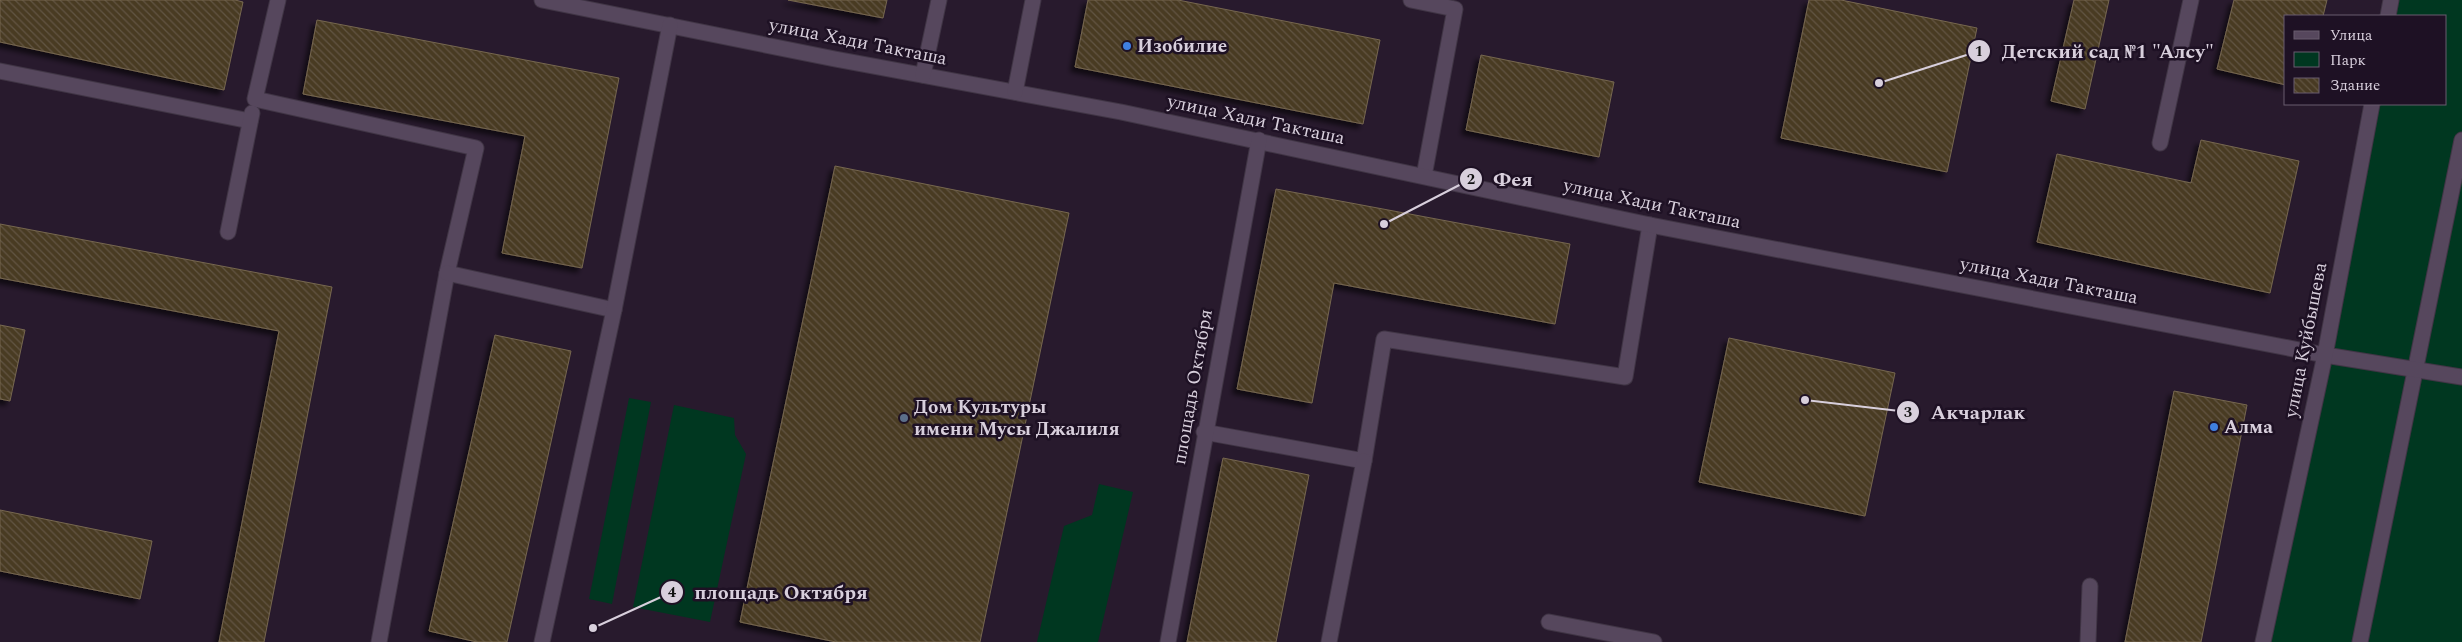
<svg xmlns="http://www.w3.org/2000/svg" width="2462" height="642" font-family="Spectral,serif">
<style>
.green{fill:#003720}
.building{fill:url(#building-back-hatch);stroke:#76674f;filter:url(#shadow)}
.lines{fill:none;stroke-linecap:round;stroke-linejoin:round}
.service-casing{stroke:#403545;stroke-width:17}
.pedestrian-casing{stroke:#403545;stroke-width:17}
.minor-casing{stroke:#403545;stroke-width:17}
.service{stroke:#56475d;stroke-width:15}
.pedestrian{stroke:#56475d;stroke-width:15}
.minor{stroke:#56475d;stroke-width:15}
.shop-dot{fill:#3f7fe0;stroke:#1e1124;stroke-width:2}
.service-dot{fill:#5c6f8a;stroke:#1e1124;stroke-width:2}
.labels{text-anchor:middle;dominant-baseline:central;stroke-width:5;stroke-linejoin:round;paint-order:stroke}
.street-label{font-size:19px;fill:#d8cfdc;stroke:#1e1124}
.poi-label{font-size:19px;font-weight:bold;fill:#d8cfdc;stroke:#1e1124;text-anchor:start}
.leader{fill:none;stroke:#d8cfdc;stroke-width:2}
.callout-dot{fill:#d8cfdc;stroke:#1e1124;stroke-width:2}
.mark-label{font-size:15px;text-anchor:middle;font-weight:bold;fill:#111}
.callout-label{font-size:20px;text-anchor:middle;font-weight:bold;fill:#d8cfdc;stroke:#1e1124;stroke-width:5;stroke-linejoin:round;paint-order:stroke}
</style>
<defs>
<pattern id="building-back-hatch" width="6" height="6" patternUnits="userSpaceOnUse" patternTransform="scale(1.25)"><rect width="6" height="6" fill="#483a23"/><path d="M-1 5l2 2M0 0l6 6M5-1l2 2" fill="none" stroke="#625542"/></pattern>
<filter id="shadow"><feDropShadow dx="-4.5" dy="4.5" stdDeviation="2.5" flood-color="#0009"/></filter>
</defs>
<rect width="100%" height="100%" fill="#281a2d"/>
<!-- green -->
<g class="green">
<path d="M 2391,0 L 2462,0 L 2462,642 L 2263,642 L 2372,104 L 2446,104 L 2446,16 L 2388,16 Z"/>
<path d="M 629,398 L 651,402 L 612,604 L 589,599 Z"/>
<path d="M 674,405 L 734,418 L 735,435 L 746,454 L 710,622 L 633,607 Z"/>
<path d="M 1099,484 L 1133,492 L 1098,642 L 1037,642 L 1064,526 L 1092,515 Z"/>
</g>
<!-- building -->
<g class="building">
<path d="M 0,0 L 235,0 L 243,2 L 224,90 L 0,42 Z"/>
<path d="M 788,0 L 887,0 L 883,18 Z"/>
<path d="M 1088,0 L 1178,0 L 1380,40 L 1363,124 L 1075,67 Z"/>
<path d="M 1809,0 L 1841,0 L 1977,28 L 1947,172 L 1781,138 Z"/>
<path d="M 2074,0 L 2109,0 L 2085,109 L 2051,101 Z"/>
<path d="M 2234,0 L 2327,0 L 2323,16 L 2286,16 L 2286,85 L 2217,69 Z"/>
<path d="M 317,20 L 619,78 L 582,268 L 502,253 L 525,136 L 303,94 Z"/>
<path d="M 1481,55 L 1614,82 L 1599,157 L 1466,130 Z"/>
<path d="M 2201,140 L 2299,161 L 2270,293 L 2037,242 L 2057,154 L 2191,183 Z"/>
<path d="M 835,166 L 1069,213 L 980,642 L 836,642 L 740,622 Z"/>
<path d="M 1276,189 L 1570,244 L 1555,324 L 1334,283 L 1312,403 L 1237,389 Z"/>
<path d="M 0,224 L 332,287 L 264,642 L 219,642 L 279,331 L 0,278 Z"/>
<path d="M 0,325 L 25,330 L 10,401 L 0,399 Z"/>
<path d="M 495,335 L 571,351 L 507,642 L 477,642 L 429,631 Z"/>
<path d="M 1729,338 L 1895,373 L 1865,516 L 1699,482 Z"/>
<path d="M 2174,391 L 2247,405 L 2201,642 L 2125,642 Z"/>
<path d="M 1223,458 L 1309,475 L 1276,642 L 1187,642 Z"/>
<path d="M 0,510 L 152,541 L 140,599 L 0,571 Z"/>
</g>
<g class="lines">
<!-- service casing -->
<g class="service-casing">
<g id="service">
<path d="M 278,0 L 255,99 L 476,148 L 447,273 L 379,642"/>
<path d="M 1411,0 L 1455,9 L 1424,176"/>
<path d="M 0,71 L 250,121"/>
<path d="M 2160,143 L 2191,0"/>
<path d="M 228,232 L 252,113"/>
<path d="M 447,273 L 614,310"/>
<path d="M 1204,432 L 1364,461 L 1384,339 L 1625,377 L 1650,225"/>
<path d="M 1549,622 L 1654,642"/>
<path d="M 1329,642 L 1364,461"/>
<path d="M 2088,642 L 2090,586"/>
</g>
</g>
<!-- pedestrian casing -->
<g class="pedestrian-casing">
<path id="pedestrian" d="M 2360,642 L 2462,140"/>
</g>
<!-- minor casing -->
<g class="minor-casing">
<g id="minor">
<path d="M 542,0 L 835,59 L 1121,112 L 1650,225 L 2325,355 L 2462,377"/>
<path d="M 2388,16 L 2391,0"/>
<path d="M 923,75 L 939,0"/>
<path d="M 1015,92 L 1033,0"/>
<path d="M 542,642 L 614,310 L 670,25"/>
<path d="M 1168,642 L 1259,140"/>
<path d="M 2263,642 L 2325,355 L 2372,104"/>
</g>
</g>
<!-- service -->
<use href="#service" class="service"/>
<!-- pedestrian -->
<use href="#pedestrian" class="pedestrian"/>
<!-- minor -->
<use href="#minor" class="minor"/>
</g>
<!-- markers -->
<g class="shop-dot">
<circle cx="1127" cy="46" r="5"/>
<circle cx="2214" cy="427" r="5"/>
</g>
<circle class="service-dot" cx="904" cy="418" r="5"/>
<g class="labels">
<!-- street labels -->
<g class="street-label">
<text transform="translate(858 42) rotate(11)">улица Хади Такташа</text>
<text transform="translate(1256 120) rotate(12)">улица Хади Такташа</text>
<text transform="translate(1652 204) rotate(12)">улица Хади Такташа</text>
<text transform="translate(2049 281) rotate(11)">улица Хади Такташа</text>
<text transform="translate(2306 340) rotate(-79)">улица Куйбышева</text>
<text transform="translate(1193 387) rotate(-80)">площадь Октября</text>
</g>
<!-- poi labels -->
<g class="poi-label">
<text x="1137" y="46">Изобилие</text>
<text x="914" y="407">Дом Культуры<tspan x="914" dy="22">имени Мусы Джалиля</tspan></text>
<text x="2224" y="427">Алма</text>
</g>
</g>
<!-- callouts -->
<path class="leader" d="M1879 83L1979 51M1384 224L1471 179M1805 400L1908 412M593 628L672 592"/>
<g class="callout-dot">
<circle cx="1879" cy="83" r="5"/>
<circle cx="1384" cy="224" r="5"/>
<circle cx="1805" cy="400" r="5"/>
<circle cx="593" cy="628" r="5"/>
<circle cx="1979" cy="51" r="12"/>
<circle cx="1471" cy="179" r="12"/>
<circle cx="1908" cy="412" r="12"/>
<circle cx="672" cy="592" r="12"/>
</g>
<g class="mark-label">
<text x="1979" y="56">1</text>
<text x="1471" y="184">2</text>
<text x="1908" y="417">3</text>
<text x="672" y="597">4</text>
</g>
<g class="callout-label">
<text x="2108" y="58">Детский сад №1 "Алсу"</text>
<text x="1513" y="186">Фея</text>
<text x="1978" y="419">Акчарлак</text>
<text x="781" y="599">площадь Октября</text>
</g>
<!-- legend -->
<rect x="2284" y="15" width="162" height="90" fill="#1e1124" stroke="#685d6e"/>
<rect x="2294" y="31" width="25" height="8" fill="#56475d" stroke="#685d6e"/>
<text x="2330" y="40" font-size="15" fill="#d8cfdc">Улица</text>
<rect x="2294" y="52" width="25" height="15" fill="#003720" stroke="#685d6e"/>
<text x="2330" y="65" font-size="15" fill="#d8cfdc">Парк</text>
<rect x="2294" y="78" width="25" height="15" fill="url(#building-back-hatch)" stroke="#685d6e"/>
<text x="2330" y="90" font-size="15" fill="#d8cfdc">Здание</text>
</svg>
